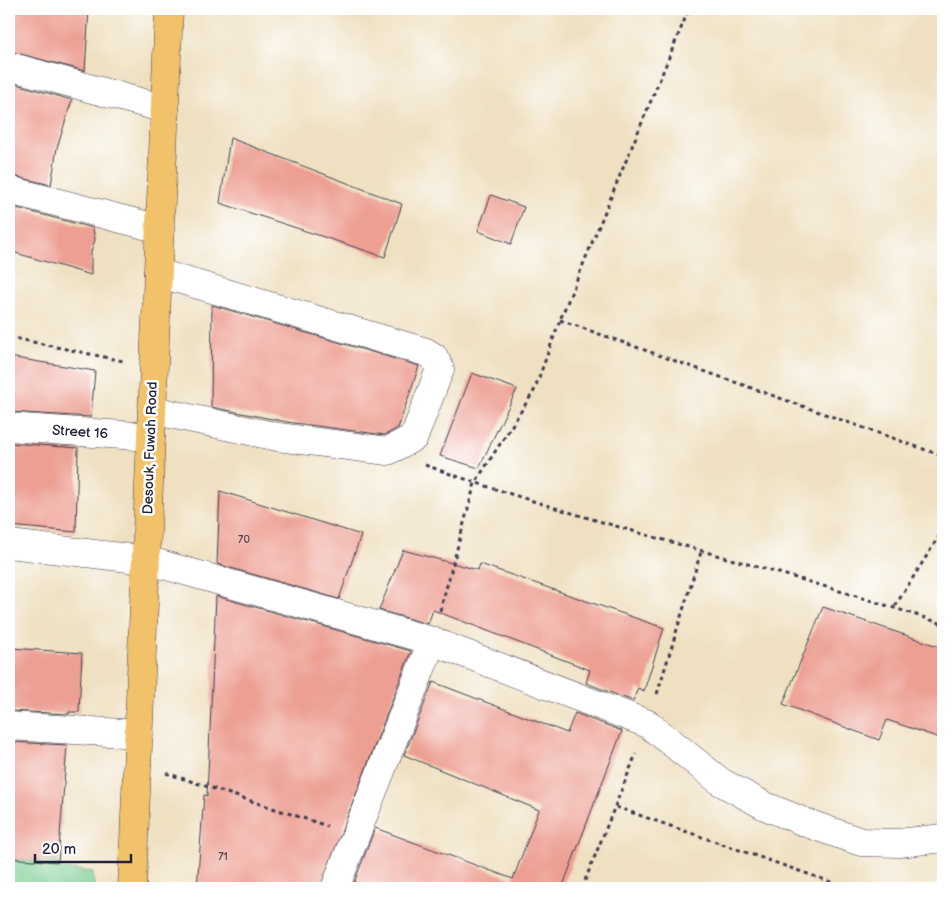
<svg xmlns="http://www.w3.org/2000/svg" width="952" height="897" font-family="'Balsamiq Sans',sans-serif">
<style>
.green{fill:#78cc8f;stroke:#4d7765}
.building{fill:#ed9f93}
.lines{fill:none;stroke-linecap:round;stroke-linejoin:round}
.minor-casing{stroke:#413e4f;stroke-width:29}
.major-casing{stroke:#413e4f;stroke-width:29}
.path{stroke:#413e4f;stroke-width:3;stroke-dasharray:4 4;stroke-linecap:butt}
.minor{stroke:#fff;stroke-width:28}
.major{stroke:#f2c26a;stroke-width:28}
.labels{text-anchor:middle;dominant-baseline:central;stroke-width:5;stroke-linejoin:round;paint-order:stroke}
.number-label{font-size:11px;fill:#554151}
.street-label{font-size:14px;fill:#22223b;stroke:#fff}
</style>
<rect width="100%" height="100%" fill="#fff"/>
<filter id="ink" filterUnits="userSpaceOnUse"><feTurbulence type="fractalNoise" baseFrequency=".02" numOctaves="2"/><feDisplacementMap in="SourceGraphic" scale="10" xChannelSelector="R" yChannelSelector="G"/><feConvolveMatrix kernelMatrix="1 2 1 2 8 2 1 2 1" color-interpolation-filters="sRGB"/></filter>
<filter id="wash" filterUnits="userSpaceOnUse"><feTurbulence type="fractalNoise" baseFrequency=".0096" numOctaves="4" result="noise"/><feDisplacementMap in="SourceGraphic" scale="20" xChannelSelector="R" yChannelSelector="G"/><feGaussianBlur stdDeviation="1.12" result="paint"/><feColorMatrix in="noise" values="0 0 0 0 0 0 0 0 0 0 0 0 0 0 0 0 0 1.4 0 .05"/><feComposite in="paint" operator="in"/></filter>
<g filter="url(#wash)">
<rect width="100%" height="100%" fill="#efe0c1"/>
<!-- green -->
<path class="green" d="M 9,858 L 58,862 L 58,868 L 93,872 L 94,888 L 9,888 Z"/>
<g id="blocks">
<!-- building -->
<g class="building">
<path d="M 9,9 L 89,9 L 85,71 L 9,51 Z"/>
<path d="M 9,82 L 72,100 L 57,148 L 51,185 L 9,175 Z"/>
<path d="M 230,138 L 402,204 L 385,257 L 220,203 Z"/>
<path d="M 491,195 L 524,207 L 511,244 L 478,231 Z"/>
<path d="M 9,206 L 93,228 L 95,240 L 91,251 L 91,275 L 9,251 Z"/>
<path d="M 212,305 L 419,366 L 398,428 L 385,435 L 287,422 L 211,407 Z"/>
<path d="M 9,357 L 95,371 L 91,417 L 9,412 Z"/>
<path d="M 472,373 L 517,389 L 479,468 L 440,456 Z"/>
<path d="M 9,443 L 78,448 L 76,532 L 9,526 Z"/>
<path d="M 220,491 L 361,535 L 339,599 L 217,564 Z"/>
<path d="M 403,550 L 478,570 L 480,564 L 664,628 L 644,691 L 638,688 L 633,701 L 586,683 L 590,670 L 433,610 L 428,624 L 379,610 Z"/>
<path d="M 216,596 L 411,651 L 320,888 L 197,888 L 204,795 L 207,796 Z"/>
<path d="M 823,607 L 943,648 L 943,739 L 887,720 L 879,740 L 783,704 Z"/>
<path d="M 11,648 L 82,653 L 79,712 L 69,712 L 69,714 L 9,711 Z"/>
<path d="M 433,682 L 567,733 L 575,713 L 622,731 L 562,888 L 352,888 L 375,828 L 513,879 L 539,810 L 404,755 Z"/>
<path d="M 9,742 L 67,745 L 58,862 L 9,858 Z"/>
</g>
</g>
</g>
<g filter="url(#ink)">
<use href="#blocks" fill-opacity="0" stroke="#413e4f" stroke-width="1"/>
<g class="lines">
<!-- minor casing -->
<g class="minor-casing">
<g id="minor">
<path d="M 9,66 L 165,109"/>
<path d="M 9,190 L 160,229"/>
<path d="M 152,410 L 278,437 L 388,451 L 414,437 L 440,369 L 434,357 L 426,352 L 158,273"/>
<path d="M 9,427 L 151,437"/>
<path d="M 9,544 L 146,560 L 432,641 L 648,724 L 721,782 L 765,806 L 807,823 L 861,842 L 899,843 L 943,838"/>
<path d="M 9,726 L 139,734"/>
<path d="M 335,888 L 432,641"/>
</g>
</g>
<!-- major casing -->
<g class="major-casing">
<path id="major" d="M 132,888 L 169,9"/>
</g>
<!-- path -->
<g class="path">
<path d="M 560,320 L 943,456"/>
<path d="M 9,337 L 123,361"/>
<path d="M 425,465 C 595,526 772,566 943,624"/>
<path d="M 895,606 L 943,530"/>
<path d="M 440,611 L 475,483 L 534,391 L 560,320 L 689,9"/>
<path d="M 657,694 L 701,552"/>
<path d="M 166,773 L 327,826"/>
<path d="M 616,807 L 848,888"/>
<path d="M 582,888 L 636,754"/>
<path d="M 831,888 L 833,883"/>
</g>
<!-- minor -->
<use href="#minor" class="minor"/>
<!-- major -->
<use href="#major" class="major"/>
</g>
</g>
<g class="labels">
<!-- number labels -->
<g class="number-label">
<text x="244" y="539">70</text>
<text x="223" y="856">71</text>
</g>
<!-- street labels -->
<g class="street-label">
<text transform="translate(80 432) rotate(4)">Street 16</text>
<text transform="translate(150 448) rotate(-88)">Desouk, Fuwah Road</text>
</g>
</g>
<!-- margin -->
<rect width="952" height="897" fill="none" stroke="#fff" stroke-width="30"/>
<!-- scale -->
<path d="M35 854v8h96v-8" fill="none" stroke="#22223b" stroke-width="2.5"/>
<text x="42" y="854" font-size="15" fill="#22223b" stroke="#ffffff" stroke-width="4" paint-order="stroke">20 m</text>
</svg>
